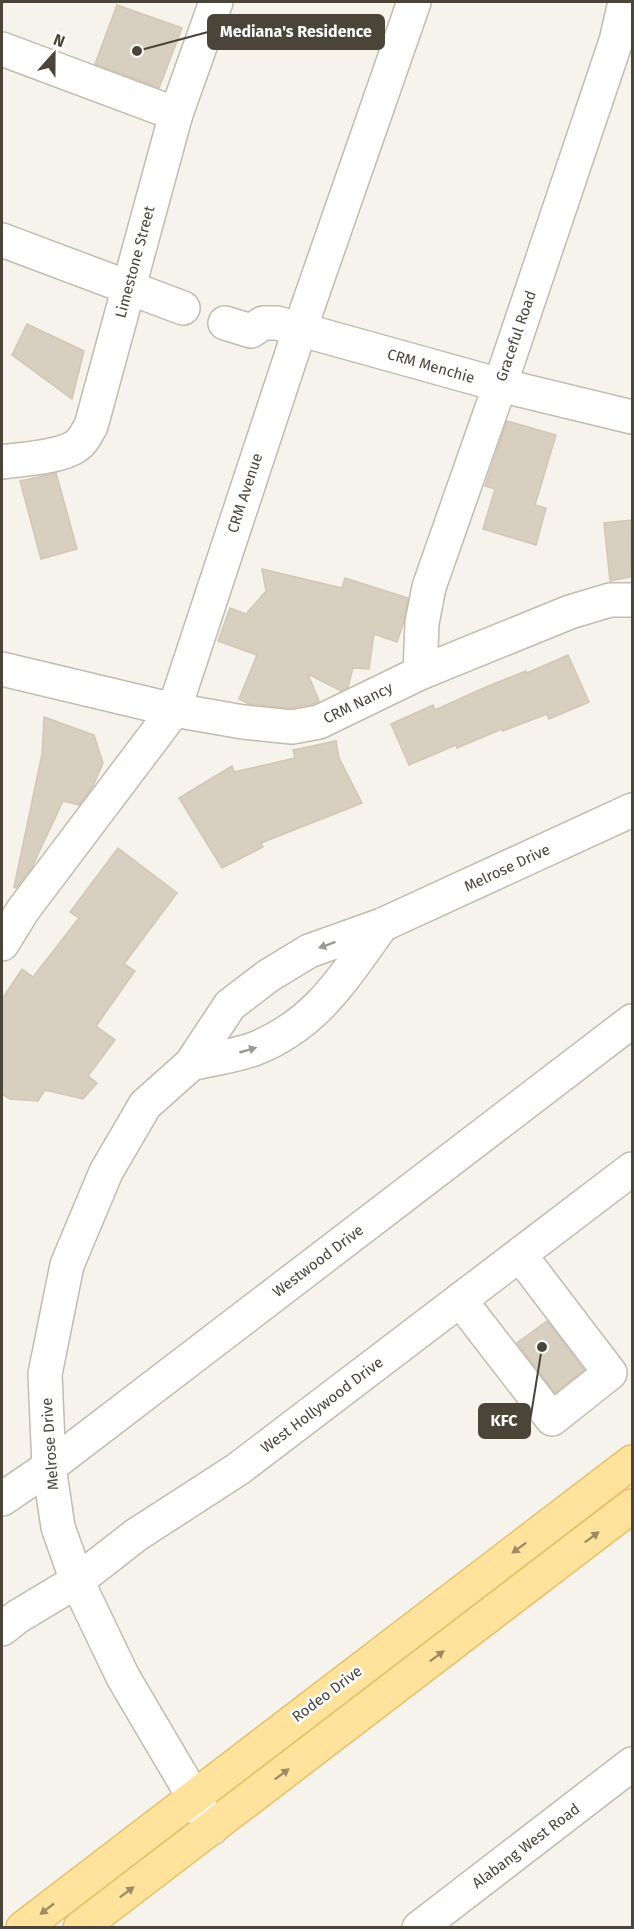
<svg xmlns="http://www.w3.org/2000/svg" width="634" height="1929" font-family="'Fira Sans',sans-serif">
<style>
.building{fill:#d8cfc1;stroke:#d3c7b4;stroke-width:1.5}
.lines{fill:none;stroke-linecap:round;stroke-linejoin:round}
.minor-casing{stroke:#c2bbae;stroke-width:36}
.major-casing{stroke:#e6c16a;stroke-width:36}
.minor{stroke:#fff;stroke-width:33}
.major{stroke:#ffe39c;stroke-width:33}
.oneway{fill:#9c9892}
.oneway2{fill:#9c8c66}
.labels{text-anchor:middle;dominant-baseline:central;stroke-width:5;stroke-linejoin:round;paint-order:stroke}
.street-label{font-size:15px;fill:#4b4439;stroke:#fff}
.leader{fill:none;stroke:#4b4439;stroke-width:2}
.callout-dot{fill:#4b4439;stroke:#fff;stroke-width:2}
.callout{fill:#4b4439;stroke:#4b4439;stroke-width:2}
.callout-label{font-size:16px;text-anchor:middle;font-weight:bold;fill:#fff}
</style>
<rect width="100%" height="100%" fill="#f6f3ec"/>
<!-- building -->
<g class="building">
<path d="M 117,5 L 182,28 L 159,88 L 95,64 Z"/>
<path d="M 27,324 L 84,351 L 72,399 L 12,355 Z"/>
<path d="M 507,421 L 556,435 L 535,505 L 546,508 L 536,545 L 483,529 L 495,489 L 485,486 Z"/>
<path d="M 56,473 L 77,549 L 41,559 L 20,481 Z"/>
<path d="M 631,520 L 630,577 L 610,581 L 604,523 Z"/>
<path d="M 262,569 L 342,588 L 345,578 L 408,598 L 403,624 L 397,642 L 374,634 L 369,669 L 353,668 L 348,687 L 341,691 L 308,674 L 319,701 L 313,704 L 291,708 L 249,704 L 239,699 L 257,655 L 218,641 L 230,608 L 246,614 L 266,591 Z"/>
<path d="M 568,655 L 589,702 L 549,719 L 547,714 L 503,731 L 502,729 L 457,748 L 456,745 L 409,765 L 391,724 L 433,705 L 435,710 L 486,687 L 526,671 L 527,673 Z"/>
<path d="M 44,717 L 94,735 L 103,763 L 93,786 L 79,805 L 63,801 L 32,867 L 16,888 L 14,887 L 42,754 Z"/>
<path d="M 336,741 L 339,758 L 362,803 L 261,843 L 263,847 L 222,868 L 179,798 L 232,766 L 234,772 L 295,758 L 293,750 Z"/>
<path d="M 118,848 L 177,893 L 124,964 L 135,971 L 96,1026 L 115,1040 L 88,1076 L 97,1083 L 83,1099 L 45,1090 L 38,1101 L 10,1099 L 2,1094 L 2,999 L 22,969 L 33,977 L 79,918 L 70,912 Z"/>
<path d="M 547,1321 L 584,1370 L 555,1393 L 517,1343 Z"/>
</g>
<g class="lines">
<!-- minor casing -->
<g class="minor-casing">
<g id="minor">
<path d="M 2,49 L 176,114"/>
<path d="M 2,240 L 183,308"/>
<path d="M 225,323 L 251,331 L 263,323 L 277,323 L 500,385 L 632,417"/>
<path d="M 2,462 C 22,459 55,458 73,448 C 82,444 86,434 91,426 L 176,114 L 216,2"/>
<path d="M 2,669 L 174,710 L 243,722 L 292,727 L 319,722 L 420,673 L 570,612 L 610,600 L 632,600"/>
<path d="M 420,673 L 422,623 L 429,587 L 500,385 L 616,41 L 625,2"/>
<path d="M 2,944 L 23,910 L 174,710 L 300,329 L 414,2"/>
<path d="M 191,1064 C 212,1059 235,1056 254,1049 C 317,1024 344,977 382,925"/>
<path d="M 460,1300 L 552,1419 L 610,1373 L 520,1255"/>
<path d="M 2,1499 L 49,1467 L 632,1021"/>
<path d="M 2,1629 L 17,1617 L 77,1581 L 136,1535 L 238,1469 L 632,1169"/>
<path d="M 212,1828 L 123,1677 L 77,1581 L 58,1527 L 49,1467 L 45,1374 L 67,1265 L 106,1172 L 145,1105 L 191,1064 L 230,1005 L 268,976 L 309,951 L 382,925 L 632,810"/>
<path d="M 419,1928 L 632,1764"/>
</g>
</g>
<!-- major casing -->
<g class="major-casing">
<g id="major">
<path d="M 23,1928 L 632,1462"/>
<path d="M 80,1928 L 632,1506"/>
</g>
</g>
<!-- minor -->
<use href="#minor" class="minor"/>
<!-- major -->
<use href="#major" class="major"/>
</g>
<!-- one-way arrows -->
<defs><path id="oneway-solid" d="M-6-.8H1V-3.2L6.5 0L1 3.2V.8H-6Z" transform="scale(1.5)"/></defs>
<g class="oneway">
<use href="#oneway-solid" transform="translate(327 945) rotate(160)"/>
<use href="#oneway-solid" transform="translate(248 1050) rotate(-16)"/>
</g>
<g class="oneway2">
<use href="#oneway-solid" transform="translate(592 1537) rotate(-37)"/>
<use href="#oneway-solid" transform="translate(519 1548) rotate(143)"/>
<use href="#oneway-solid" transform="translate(437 1656) rotate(-37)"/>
<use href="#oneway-solid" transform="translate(282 1774) rotate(-37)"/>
<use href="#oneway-solid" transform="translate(127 1892) rotate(-37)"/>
<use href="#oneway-solid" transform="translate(47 1909) rotate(142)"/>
</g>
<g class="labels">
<!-- street labels -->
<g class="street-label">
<text transform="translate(135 262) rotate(-75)">Limestone Street</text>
<text transform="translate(516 336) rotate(-71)">Graceful Road</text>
<text transform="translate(431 366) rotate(16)">CRM Menchie</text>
<text transform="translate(245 493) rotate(-72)">CRM Avenue</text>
<text transform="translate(358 703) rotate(-26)">CRM Nancy</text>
<text transform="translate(507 868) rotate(-25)">Melrose Drive</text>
<text transform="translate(318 1261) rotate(-37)">Westwood Drive</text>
<text transform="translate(322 1405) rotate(-37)">West Hollywood Drive</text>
<text transform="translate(50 1444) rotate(-94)">Melrose Drive</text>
<text transform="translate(327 1694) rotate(-37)">Rodeo Drive</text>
<text transform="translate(526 1846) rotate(-37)">Alabang West Road</text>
</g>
</g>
<!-- callouts -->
<path class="leader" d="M137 51L208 32M542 1347L530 1421"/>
<g class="callout-dot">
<circle cx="137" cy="51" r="6"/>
<circle cx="542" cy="1347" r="6"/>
</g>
<g class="callout">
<rect x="208" y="15" width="176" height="34" rx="6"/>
<rect x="479" y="1404" width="51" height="34" rx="6"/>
</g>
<g class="callout-label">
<text x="296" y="37">Mediana's Residence</text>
<text x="504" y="1426">KFC</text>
</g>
<!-- border -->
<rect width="634" height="1929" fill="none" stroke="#4b4439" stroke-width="6"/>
<!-- north arrow -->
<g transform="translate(54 54) rotate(21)" stroke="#ffffff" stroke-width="4.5" paint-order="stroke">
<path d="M0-4.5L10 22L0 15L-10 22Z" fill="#4b4439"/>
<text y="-9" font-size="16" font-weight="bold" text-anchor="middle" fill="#4b4439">N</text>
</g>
</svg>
